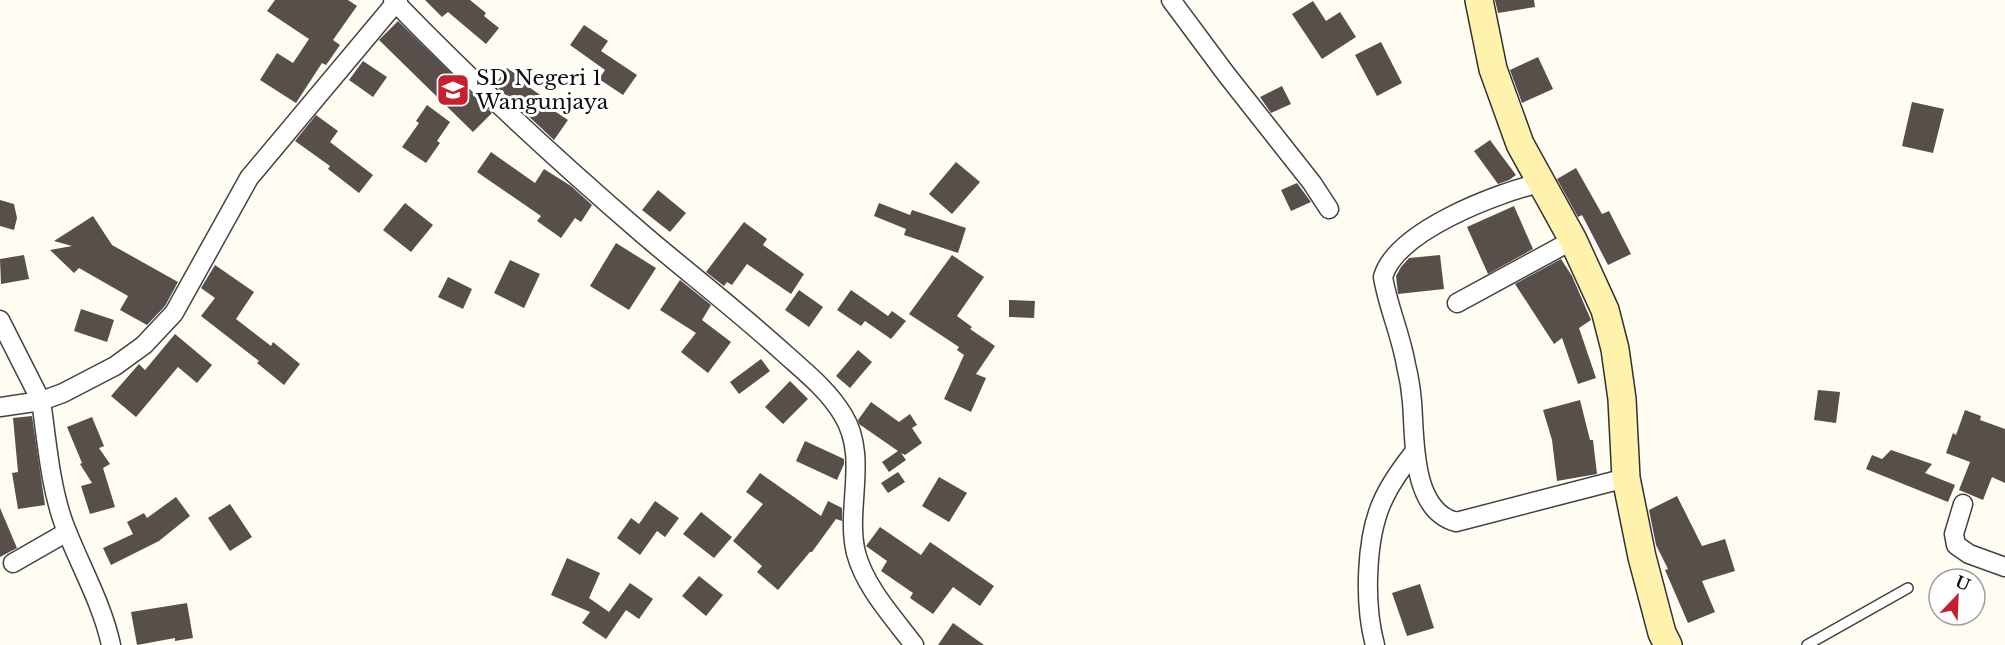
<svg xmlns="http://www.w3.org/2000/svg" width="2005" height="645" font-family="'Libre Baskerville',serif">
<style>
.building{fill:#584f4b}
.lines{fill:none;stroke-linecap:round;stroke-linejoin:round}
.service-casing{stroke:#424242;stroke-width:12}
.minor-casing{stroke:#424242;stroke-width:21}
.secondary-casing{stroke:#313131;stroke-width:30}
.service{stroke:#fff;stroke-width:9}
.minor{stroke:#fff;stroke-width:18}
.secondary{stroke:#fff2ac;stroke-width:27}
.labels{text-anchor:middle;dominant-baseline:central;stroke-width:6;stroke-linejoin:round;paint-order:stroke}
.poi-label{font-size:21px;fill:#0f0f0f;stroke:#fff;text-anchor:start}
</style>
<rect width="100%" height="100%" fill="#fffcf1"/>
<!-- building -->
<g class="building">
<path d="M 275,0 L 348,0 L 357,6 L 333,40 L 340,45 L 326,65 L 322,63 L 296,103 L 260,80 L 277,53 L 293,63 L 309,39 L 267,11 Z"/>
<path d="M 425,0 L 470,0 L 486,13 L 484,16 L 499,28 L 486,44 L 448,12 L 442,17 Z"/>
<path d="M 1495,0 L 1534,0 L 1535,7 L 1498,13 Z"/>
<path d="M 1313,1 L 1326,21 L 1340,12 L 1356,37 L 1322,59 L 1292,14 Z"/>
<path d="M 398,21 L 492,113 L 473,132 L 379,40 Z"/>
<path d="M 584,25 L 608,41 L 601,51 L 637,75 L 623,95 L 599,79 L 605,70 L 570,45 Z"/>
<path d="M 1381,42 L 1402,83 L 1377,96 L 1355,55 Z"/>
<path d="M 1538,57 L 1553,89 L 1522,103 L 1510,70 Z"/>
<path d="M 363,61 L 387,77 L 373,97 L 349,80 Z"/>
<path d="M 507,68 L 531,84 L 529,87 L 550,102 L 547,106 L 568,120 L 554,140 L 495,85 Z"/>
<path d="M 1282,86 L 1291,104 L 1271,113 L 1260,97 Z"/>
<path d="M 1912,102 L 1944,109 L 1933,153 L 1902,146 Z"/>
<path d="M 427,105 L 450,122 L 437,141 L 440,143 L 426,163 L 402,147 L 419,123 L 416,121 Z"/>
<path d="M 316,115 L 338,131 L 330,142 L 373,175 L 359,193 L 328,169 L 330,166 L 295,141 Z"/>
<path d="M 1490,140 L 1516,175 L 1509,180 L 1498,184 L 1474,151 Z"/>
<path d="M 491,152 L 535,183 L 544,169 L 571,186 L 592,205 L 581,222 L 575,218 L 561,238 L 537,221 L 541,216 L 477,172 Z"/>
<path d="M 956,162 L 980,182 L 952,214 L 929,194 Z"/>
<path d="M 1576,168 L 1602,214 L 1609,211 L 1631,254 L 1608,265 L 1582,215 L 1578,217 L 1557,179 Z"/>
<path d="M 1297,183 L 1311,202 L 1291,211 L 1281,190 Z"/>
<path d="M 658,190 L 686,213 L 670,232 L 642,210 Z"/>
<path d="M 0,200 L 14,204 L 17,218 L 14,230 L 0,226 Z"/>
<path d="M 405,203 L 433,225 L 411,252 L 383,230 Z"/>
<path d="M 879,203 L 910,215 L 912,210 L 966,228 L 958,253 L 904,235 L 906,229 L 874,216 Z"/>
<path d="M 1514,206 L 1533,249 L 1488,274 L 1467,227 Z"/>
<path d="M 93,216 L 112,245 L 178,282 L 165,306 L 147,325 L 120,310 L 128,296 L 79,268 L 74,273 L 50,250 L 72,246 L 54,241 Z"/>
<path d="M 744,222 L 767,239 L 763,245 L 804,274 L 791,294 L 747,264 L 732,285 L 727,282 L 724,286 L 706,272 Z"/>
<path d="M 616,243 L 656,268 L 629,310 L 590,286 Z"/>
<path d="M 24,255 L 29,279 L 1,284 L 0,259 Z"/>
<path d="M 952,255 L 984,277 L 957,316 L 972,327 L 970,329 L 995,346 L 976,374 L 986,378 L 971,412 L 944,399 L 964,355 L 957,350 L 959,347 L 909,314 Z"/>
<path d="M 1440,255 L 1444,289 L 1398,294 L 1396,276 L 1401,267 L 1409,258 Z"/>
<path d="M 1561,259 L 1572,276 L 1591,320 L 1579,328 L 1596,378 L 1578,384 L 1562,338 L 1554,344 L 1515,284 Z"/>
<path d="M 510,260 L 540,274 L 524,308 L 494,293 Z"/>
<path d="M 215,265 L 254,292 L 236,319 L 271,346 L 273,342 L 300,364 L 284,385 L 257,363 L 259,361 L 201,316 L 215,298 L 201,288 Z"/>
<path d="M 448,277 L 472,289 L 463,309 L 438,297 Z"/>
<path d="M 680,280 L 711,305 L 702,320 L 731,342 L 708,373 L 681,352 L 696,333 L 660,310 Z"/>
<path d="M 799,290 L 823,307 L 809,327 L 785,310 Z"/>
<path d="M 851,290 L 888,316 L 892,311 L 906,321 L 891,339 L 865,321 L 861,326 L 837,310 Z"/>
<path d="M 1009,300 L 1035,301 L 1034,318 L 1009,317 Z"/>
<path d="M 81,309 L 114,320 L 107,342 L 74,331 Z"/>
<path d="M 175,334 L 212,365 L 197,383 L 178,367 L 136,417 L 111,396 L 139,364 L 145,370 Z"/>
<path d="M 858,350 L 872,362 L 850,388 L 836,376 Z"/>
<path d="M 761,359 L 770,371 L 739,394 L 730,382 Z"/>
<path d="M 790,381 L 808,399 L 783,424 L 765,407 Z"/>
<path d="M 1818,390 L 1840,392 L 1836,423 L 1814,420 Z"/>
<path d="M 1580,400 L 1590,440 L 1593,440 L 1597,474 L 1557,481 L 1552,440 L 1543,410 Z"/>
<path d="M 871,402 L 899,422 L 910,414 L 917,425 L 912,428 L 922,443 L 905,455 L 901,453 L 906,460 L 889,472 L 882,462 L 898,451 L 859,424 L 858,420 Z"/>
<path d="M 1965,410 L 1981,416 L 1980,420 L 2005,429 L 2005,483 L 1992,477 L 1983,500 L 1959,490 L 1970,462 L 1946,453 L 1953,433 L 1956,435 Z"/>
<path d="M 32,416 L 45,505 L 18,509 L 12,473 L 18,472 L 13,418 Z"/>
<path d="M 92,417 L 104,446 L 99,448 L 110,464 L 103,468 L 115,507 L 90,514 L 81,486 L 92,483 L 80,464 L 82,463 L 67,427 Z"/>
<path d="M 805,441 L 844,459 L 844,464 L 837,480 L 796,461 Z"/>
<path d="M 1891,450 L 1932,464 L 1925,473 L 1955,485 L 1948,502 L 1866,469 L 1872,455 L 1882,459 Z"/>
<path d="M 898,472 L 905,482 L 888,493 L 881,483 Z"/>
<path d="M 760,473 L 821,516 L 828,501 L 842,508 L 842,521 L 836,519 L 812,552 L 810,552 L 778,590 L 757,572 L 762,566 L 733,541 L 763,504 L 746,492 Z"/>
<path d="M 939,477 L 967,493 L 949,522 L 922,506 Z"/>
<path d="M 1677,496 L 1702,546 L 1725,539 L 1735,571 L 1702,581 L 1715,612 L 1688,623 L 1665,570 L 1668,569 L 1656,545 L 1649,510 Z"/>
<path d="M 176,497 L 190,516 L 159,541 L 111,565 L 103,548 L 133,534 L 127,522 L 144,513 L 147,518 Z"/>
<path d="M 655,501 L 679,518 L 665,537 L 657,531 L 640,555 L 617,538 L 631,518 L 639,524 Z"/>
<path d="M 230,504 L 252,537 L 230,551 L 208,518 Z"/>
<path d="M 0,508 L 17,548 L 0,557 Z"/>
<path d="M 701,512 L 732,537 L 714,558 L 683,534 Z"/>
<path d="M 880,527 L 921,555 L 930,542 L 994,586 L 980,606 L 953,587 L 933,614 L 910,598 L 913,593 L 881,571 L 887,561 L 866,546 Z"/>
<path d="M 567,558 L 600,573 L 589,598 L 609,612 L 630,583 L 653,599 L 639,619 L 626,610 L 606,639 L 582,623 L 590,612 L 551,595 Z"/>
<path d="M 699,576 L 723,595 L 706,616 L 682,596 Z"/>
<path d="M 1420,584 L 1434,628 L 1407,636 L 1392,593 Z"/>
<path d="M 187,603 L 193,638 L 175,641 L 175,638 L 137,645 L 131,612 Z"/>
<path d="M 953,623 L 984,645 L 938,645 Z"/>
</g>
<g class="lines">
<!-- service casing -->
<g class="service-casing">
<path id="service" d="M 1807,645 L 1908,588"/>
</g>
<!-- minor casing -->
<g class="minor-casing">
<g id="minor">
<path d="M 393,0 C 473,83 558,161 645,236 C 691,275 739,312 784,353 C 805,372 828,390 843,415 C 869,457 845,508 856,553 C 865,587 893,617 914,645"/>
<path d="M 1171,0 L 1226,74 L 1312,183 L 1329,209"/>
<path d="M 1540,183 C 1497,193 1396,231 1383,277 C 1388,307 1401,335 1406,365 C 1409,377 1411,390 1412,402 C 1415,438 1411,510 1456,522 L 1626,478"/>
<path d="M 1457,303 L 1573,240"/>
<path d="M 0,320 L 41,401 L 0,407"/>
<path d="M 1963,504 L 1954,534 L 1956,545 L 1969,554 L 2005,567"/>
<path d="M 13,563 L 67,532"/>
<path d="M 111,645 C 102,603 79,564 64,524 C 50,486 47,441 41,401 L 63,393 L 115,366 L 144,345 L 174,313 L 249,178 L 398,0"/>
<path d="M 1375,645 C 1364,605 1365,536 1384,498 C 1392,481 1403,466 1415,451"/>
</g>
</g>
<!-- secondary casing -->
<g class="secondary-casing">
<path id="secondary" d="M 1479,0 L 1493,69 L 1520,144 L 1573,240 L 1605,310 L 1615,349 L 1622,399 L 1626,478 L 1642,557 L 1662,633 L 1668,645"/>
</g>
<!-- service -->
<use href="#service" class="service"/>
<!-- minor -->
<use href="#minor" class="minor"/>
<!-- secondary -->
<use href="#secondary" class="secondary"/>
</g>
<!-- icons -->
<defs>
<g id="school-square" transform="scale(1.725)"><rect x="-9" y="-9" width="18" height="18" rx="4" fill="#c61f2e" stroke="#fff"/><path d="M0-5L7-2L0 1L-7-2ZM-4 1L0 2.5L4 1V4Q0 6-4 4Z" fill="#fff"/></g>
</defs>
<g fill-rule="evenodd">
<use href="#school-square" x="453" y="90"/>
</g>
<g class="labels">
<!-- poi labels -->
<g class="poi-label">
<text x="476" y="78">SD Negeri 1<tspan x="476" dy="24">Wangunjaya</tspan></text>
</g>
</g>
<!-- north arrow -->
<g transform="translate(1957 597) rotate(23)"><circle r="28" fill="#ffffff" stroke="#9f9f9f" stroke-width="1.5"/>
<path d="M0-4.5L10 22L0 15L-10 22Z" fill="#c61f2e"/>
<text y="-9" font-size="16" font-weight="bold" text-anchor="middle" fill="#0f0f0f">U</text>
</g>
</svg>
